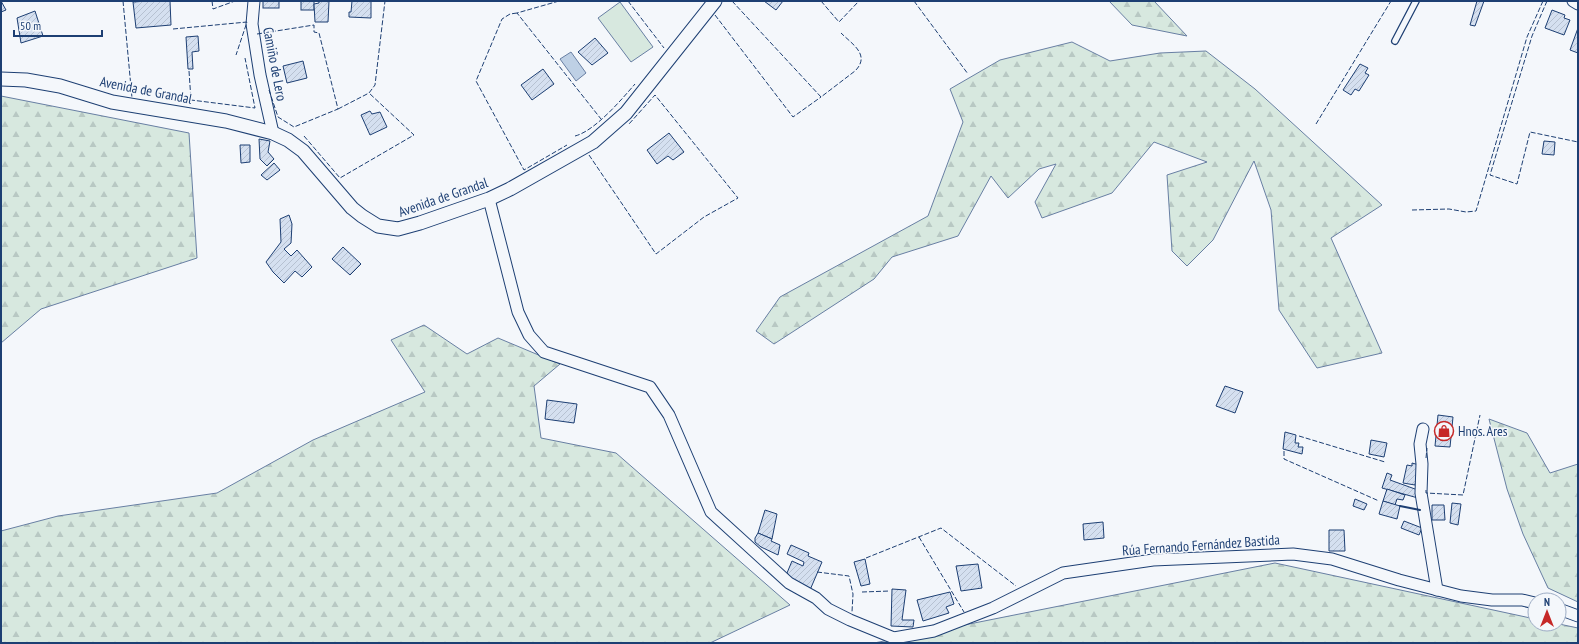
<svg xmlns="http://www.w3.org/2000/svg" width="1579" height="644" font-family="'PT Sans Narrow',sans-serif">
<style>
.forest{fill:url(#forest-firs);stroke:#687fa3}
.park{fill:#d7e8df;stroke:#687fa3}
.water{fill:#bed0e5;stroke:#687fa3}
.building{fill:url(#building-hatch);stroke:#1d3f73}
.lines{fill:none;stroke-linecap:round;stroke-linejoin:round}
.service-casing{stroke:#1d3f73;stroke-width:8}
.minor-casing{stroke:#1d3f73;stroke-width:13}
.tertiary-casing{stroke:#1d3f73;stroke-width:15}
.service{stroke:#f4f7fb;stroke-width:5.5}
.minor{stroke:#f4f7fb;stroke-width:11}
.tertiary{stroke:#f4f7fb;stroke-width:13}
.fence{stroke:#1d3f73;stroke-width:1;stroke-dasharray:5 2;stroke-linecap:butt}
.wall{stroke:#1d3f73;stroke-width:2}
.labels{text-anchor:middle;dominant-baseline:central;stroke-width:3;stroke-linejoin:round;paint-order:stroke}
.street-label{font-size:14px;fill:#1d3f73;stroke:#f4f7fb}
.poi-label{font-size:14px;fill:#1d3f73;stroke:#f4f7fb;text-anchor:start}
</style>
<defs>
<pattern id="forest-firs" width="22" height="20" patternUnits="userSpaceOnUse"><rect width="22" height="20" fill="#d7e8df"/><path d="M5 1l3.5 6h-7zM16 11l3.5 6h-7z" fill="#b8c8c3"/></pattern>
<pattern id="building-hatch" width="6" height="6" patternUnits="userSpaceOnUse"><rect width="6" height="6" fill="#d5e0f0"/><path d="M-1 1l2-2M0 6l6-6M5 7l2-2" fill="none" stroke="#b6c1d1"/></pattern>
</defs>
<rect width="100%" height="100%" fill="#f4f7fb"/>
<!-- forest -->
<g class="forest">
<path d="M 1109,1 L 1154,1 L 1187,36 L 1132,25 Z"/>
<path d="M 1072,42 L 1110,61 L 1160,53 L 1206,51 L 1255,89 L 1382,205 L 1331,238 L 1382,353 L 1317,368 L 1279,310 L 1271,210 L 1254,161 L 1213,240 L 1187,266 L 1172,251 L 1167,175 L 1207,162 L 1154,142 L 1112,193 L 1042,218 L 1035,202 L 1056,164 L 1039,169 L 1008,198 L 991,176 L 958,236 L 892,257 L 874,279 L 774,344 L 756,331 L 780,297 L 928,216 L 963,122 L 950,89 L 1000,60 Z"/>
<path d="M 1,96 L 189,133 L 197,258 L 41,309 L 1,343 Z"/>
<path d="M 424,325 L 467,354 L 498,338 L 560,364 L 534,386 L 541,438 L 616,453 L 790,605 L 710,643 L 1,643 L 1,531 L 58,516 L 217,493 L 313,440 L 425,392 L 391,340 Z"/>
<path d="M 1489,419 L 1527,433 L 1550,473 L 1578,464 L 1578,602 L 1548,588 L 1523,534 L 1507,489 Z"/>
<path d="M 1275,563 L 1535,619 L 1535,624 L 1559,624 L 1578,628 L 1578,643 L 874,643 Z"/>
</g>
<!-- park -->
<path class="park" d="M 620,2 L 653,47 L 631,62 L 598,18 Z"/>
<!-- water -->
<path class="water" d="M 571,52 L 586,73 L 576,81 L 560,59 Z"/>
<!-- building -->
<g class="building">
<path d="M 1,1 L 6,10 L 1,12 Z"/>
<path d="M 147,1 L 170,1 L 171,25 L 136,28 L 133,2 Z"/>
<rect x="263" y="1" width="16" height="7"/>
<rect x="301" y="1" width="13" height="9"/>
<path d="M 319,1 L 329,1 L 328,22 L 315,22 L 314,4 L 319,3 Z"/>
<path d="M 352,1 L 371,1 L 371,18 L 349,17 L 349,12 L 351,12 Z"/>
<path d="M 764,1 L 783,1 L 776,10 Z"/>
<path d="M 1477,1 L 1484,1 L 1475,26 L 1470,25 Z"/>
<path d="M 1552,10 L 1565,15 L 1564,18 L 1570,20 L 1564,35 L 1545,28 Z"/>
<path d="M 35,11 L 43,36 L 21,43 L 17,18 Z"/>
<path d="M 1578,28 L 1578,53 L 1570,50 Z"/>
<path d="M 198,36 L 199,51 L 192,52 L 193,69 L 188,69 L 186,37 Z"/>
<path d="M 595,38 L 608,53 L 592,65 L 578,52 Z"/>
<path d="M 303,61 L 307,78 L 287,83 L 283,66 Z"/>
<path d="M 1360,64 L 1368,68 L 1365,73 L 1369,75 L 1359,91 L 1355,89 L 1351,95 L 1343,90 Z"/>
<path d="M 543,69 L 554,84 L 532,100 L 521,85 Z"/>
<path d="M 370,111 L 372,114 L 380,112 L 387,127 L 370,135 L 361,115 Z"/>
<path d="M 669,133 L 684,152 L 673,160 L 668,156 L 657,164 L 647,150 Z"/>
<path d="M 259,139 L 270,141 L 268,152 L 274,159 L 267,166 L 260,159 Z"/>
<path d="M 1544,141 L 1555,142 L 1554,155 L 1542,154 Z"/>
<path d="M 240,145 L 250,145 L 250,162 L 241,163 Z"/>
<path d="M 274,163 L 280,170 L 267,180 L 261,175 Z"/>
<path d="M 289,215 L 292,224 L 291,243 L 284,249 L 291,256 L 297,250 L 312,267 L 302,277 L 295,271 L 284,283 L 273,272 L 266,262 L 281,242 L 280,219 Z"/>
<path d="M 343,247 L 361,264 L 350,275 L 332,259 Z"/>
<path d="M 1225,386 L 1243,392 L 1235,413 L 1216,406 Z"/>
<path d="M 547,400 L 577,404 L 574,423 L 545,419 Z"/>
<path d="M 1438,415 L 1453,417 L 1450,447 L 1435,446 Z"/>
<path d="M 1285,432 L 1296,435 L 1295,443 L 1299,443 L 1298,447 L 1303,447 L 1302,454 L 1283,449 Z"/>
<path d="M 1371,440 L 1387,443 L 1384,457 L 1369,454 Z"/>
<path d="M 1412,463 L 1419,465 L 1415,485 L 1403,483 L 1407,465 L 1412,466 Z"/>
<path d="M 1387,473 L 1392,475 L 1390,480 L 1415,489 L 1418,492 L 1418,498 L 1382,488 Z"/>
<path d="M 1387,489 L 1405,495 L 1403,500 L 1397,499 L 1395,505 L 1383,501 Z"/>
<path d="M 1355,499 L 1367,504 L 1364,510 L 1353,506 Z"/>
<path d="M 1383,501 L 1400,506 L 1397,519 L 1379,514 Z"/>
<path d="M 1452,503 L 1461,504 L 1458,525 L 1450,523 Z"/>
<path d="M 1432,505 L 1444,505 L 1445,520 L 1432,520 Z"/>
<path d="M 765,510 L 777,514 L 772,539 L 758,533 Z"/>
<path d="M 1404,521 L 1422,528 L 1419,535 L 1401,528 Z"/>
<path d="M 1103,522 L 1104,538 L 1084,540 L 1083,524 Z"/>
<path d="M 1329,530 L 1344,530 L 1345,551 L 1329,551 Z"/>
<path d="M 758,533 L 772,539 L 771,541 L 780,545 L 778,555 L 761,547 L 755,542 L 755,538 Z"/>
<path d="M 791,545 L 809,553 L 808,556 L 822,562 L 810,590 L 796,583 L 787,573 L 792,561 L 803,566 L 804,562 L 787,554 Z"/>
<path d="M 865,559 L 870,584 L 861,586 L 854,562 Z"/>
<path d="M 978,564 L 982,588 L 961,591 L 956,566 Z"/>
<path d="M 892,589 L 906,590 L 902,620 L 914,620 L 913,627 L 891,626 Z"/>
<path d="M 950,592 L 954,604 L 946,607 L 949,613 L 923,621 L 917,600 Z"/>
</g>
<g class="lines">
<!-- service casing -->
<g class="service-casing">
<path id="service" d="M 1395,41 L 1416,1"/>
</g>
<!-- minor casing -->
<g class="minor-casing">
<g id="minor">
<path d="M 254,1 L 252,24 L 260,75 L 273,133"/>
<path d="M 1573,1 L 1578,4"/>
<path d="M 489,199 L 518,312 L 529,335 L 544,352 L 650,387 L 669,415 L 711,512 L 789,583 L 816,598 L 828,609 L 850,620 L 894,638 L 934,631 L 993,608 L 1063,573 L 1153,560 L 1293,554 L 1332,559 L 1399,580 L 1461,596 L 1492,600 L 1522,600 L 1535,603"/>
<path d="M 1423,429 L 1420,444 L 1422,464 L 1421,493 L 1437,590"/>
<path d="M 1559,609 L 1578,616"/>
</g>
</g>
<!-- tertiary casing -->
<g class="tertiary-casing">
<path id="tertiary" d="M 1,79 L 26,80 L 60,86 L 112,102 L 226,121 L 273,133 L 288,140 L 303,151 L 352,208 L 362,216 L 378,226 L 398,229 L 420,223 L 489,199 L 510,189 L 593,142 L 626,113 L 715,1"/>
</g>
<!-- service -->
<use href="#service" class="service"/>
<!-- minor -->
<use href="#minor" class="minor"/>
<!-- tertiary -->
<use href="#tertiary" class="tertiary"/>
<!-- fence -->
<g class="fence">
<path d="M 123,1 L 132,98"/>
<path d="M 212,1 L 213,9 L 235,1"/>
<path d="M 559,1 L 517,13 L 601,119"/>
<path d="M 628,1 L 664,48"/>
<path d="M 732,1 L 821,97 L 855,71 C 871,55 852,44 841,33"/>
<path d="M 821,1 L 839,22 L 859,1"/>
<path d="M 914,1 L 968,74"/>
<path d="M 1547,1 L 1532,36 L 1490,175 L 1517,184 L 1530,132 L 1578,142"/>
<path d="M 517,13 L 510,14 L 502,19 L 476,81 L 524,170 L 567,145"/>
<path d="M 715,15 L 793,117 L 821,97"/>
<path d="M 173,29 L 247,22 L 236,55"/>
<path d="M 257,34 L 314,25 L 314,32 L 319,33 L 338,109 L 294,127 L 278,117 L 269,90"/>
<path d="M 189,71 L 191,100 L 255,108 L 245,58"/>
<path d="M 338,109 L 369,93 L 375,85 L 385,1"/>
<path d="M 1316,124 L 1391,1"/>
<path d="M 304,136 L 340,178 L 414,135 L 369,93"/>
<path d="M 575,136 C 595,131 622,99 635,84"/>
<path d="M 589,155 L 656,254 L 704,217 L 738,198 L 655,95 L 629,124"/>
<path d="M 1412,210 L 1449,209 L 1466,212 L 1476,211 L 1527,37 L 1543,1"/>
<path d="M 1299,436 L 1385,462"/>
<path d="M 1284,451 L 1284,459 L 1379,501"/>
<path d="M 1426,458 L 1427,448"/>
<path d="M 1426,490 L 1426,493 L 1463,495 L 1480,415"/>
<path d="M 919,537 L 964,612"/>
<path d="M 866,558 L 941,528 L 1016,586"/>
<path d="M 817,572 L 849,576 L 853,594 L 852,612"/>
<path d="M 862,592 L 890,591"/>
</g>
<!-- wall -->
<path class="wall" d="M 1400,506 L 1420,510"/>
</g>
<!-- icons -->
<defs>
<g id="shop-ring" transform="scale(1)"><circle r="9.5" fill="#f4f7fb" stroke="#c62828" stroke-width="1.5"/><path d="M-5-2.5h2.3a2.7 3.5 0 0 1 5.4 0H5L5.5 6h-11ZM-1.5-2.5h3a1.5 2.3 0 0 0-3 0Z" fill="#c62828"/></g>
</defs>
<g fill-rule="evenodd">
<use href="#shop-ring" x="1444" y="431"/>
</g>
<g class="labels">
<!-- street labels -->
<g class="street-label">
<text transform="translate(275 64) rotate(79)">Camiño de Lero</text>
<text transform="translate(146 90) rotate(11)">Avenida de Grandal</text>
<text transform="translate(443 197) rotate(-19)">Avenida de Grandal</text>
<text transform="translate(1201 545) rotate(-4)">Rúa Fernando Fernández Bastida</text>
</g>
<!-- poi labels -->
<g class="poi-label">
<text x="1458" y="431">Hnos. Ares</text>
</g>
</g>
<!-- border -->
<rect width="1579" height="644" fill="none" stroke="#1d3f73" stroke-width="4"/>
<!-- north arrow -->
<g transform="translate(1547 612)"><circle r="19" fill="#f4f7fb" stroke="#9eadc5"/>
<path d="M0-3L7 15L0 10L-7 15Z" fill="#c62828"/>
<text y="-6" font-size="11" font-weight="bold" text-anchor="middle" fill="#1d3f73">N</text>
</g>
<!-- scale -->
<path d="M14 30v6h88v-6" fill="none" stroke="#1d3f73" stroke-width="2"/>
<text x="20" y="30" font-size="12" fill="#1d3f73" stroke="#f4f7fb" stroke-width="3" paint-order="stroke">50 m</text>
</svg>
